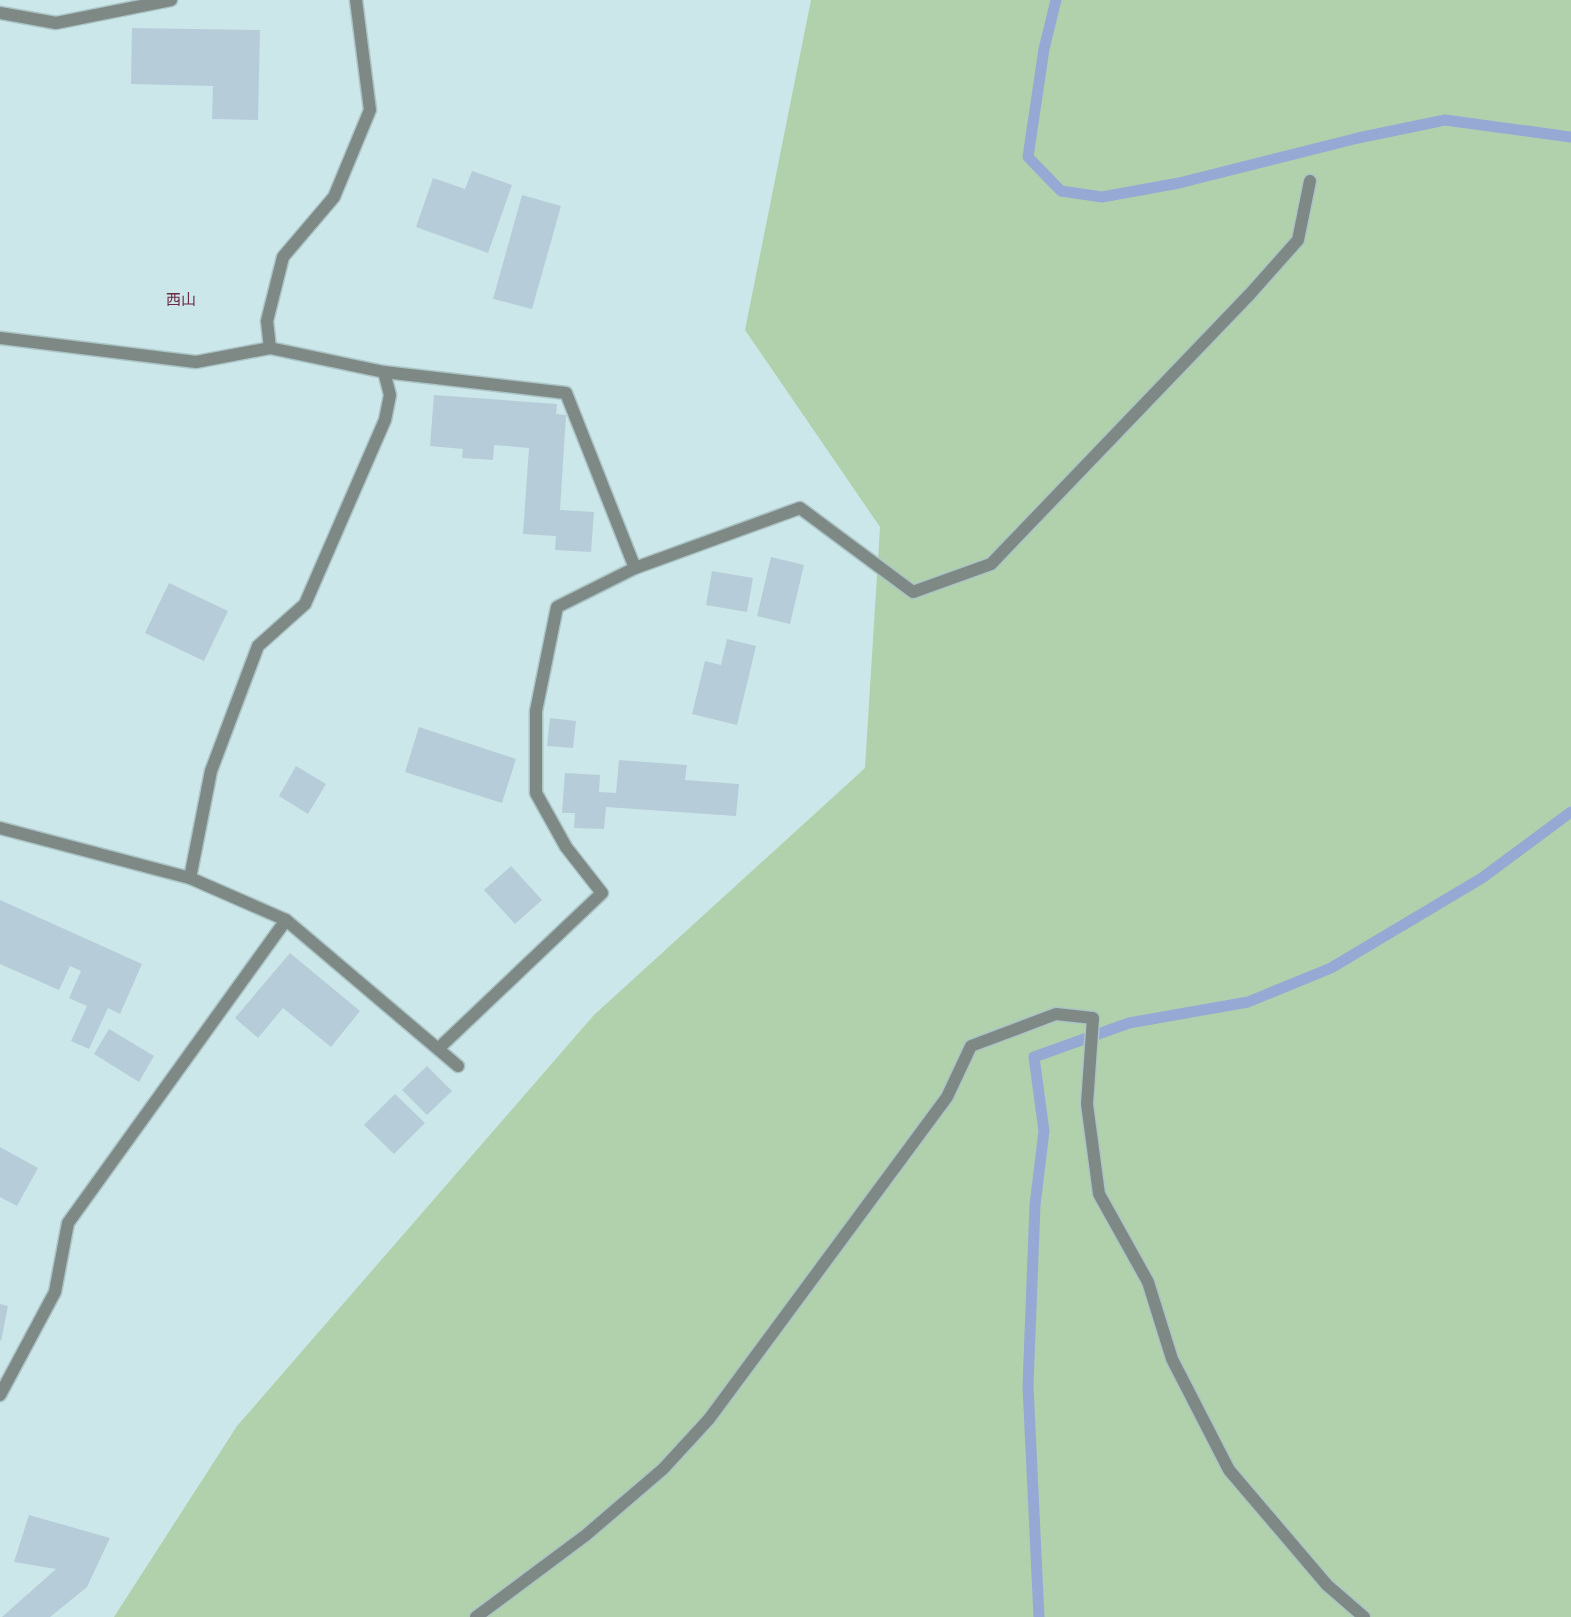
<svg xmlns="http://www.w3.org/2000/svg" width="1571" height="1617" font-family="Helvetica,'Noto Sans JP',sans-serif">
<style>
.green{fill:#b1d1ad}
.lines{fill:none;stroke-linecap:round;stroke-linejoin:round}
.stream{stroke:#96a9d4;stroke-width:11}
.building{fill:#b7ccd9}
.lane-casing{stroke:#abc4c6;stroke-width:15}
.street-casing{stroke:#abc4c6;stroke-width:15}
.lane{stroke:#7e8985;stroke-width:12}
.street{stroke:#7e8985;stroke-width:12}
.labels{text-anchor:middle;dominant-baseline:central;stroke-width:5;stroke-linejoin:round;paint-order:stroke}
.quarter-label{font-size:15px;fill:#6c2942;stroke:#cbe7e9}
</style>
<rect width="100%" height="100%" fill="#cbe7e9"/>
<!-- green -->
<path class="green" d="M 811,0 L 1571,0 L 1571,1617 L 114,1617 L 237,1426 L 594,1015 L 865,768 L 880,527 L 745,330 Z"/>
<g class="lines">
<!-- stream -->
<g class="stream">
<path d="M 1056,0 L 1044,49 L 1028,157 L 1061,191 L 1102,197 L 1179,183 L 1358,138 L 1445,120 L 1571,137"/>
<path d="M 1039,1617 L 1028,1386 L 1035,1205 L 1044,1131 L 1034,1057 L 1129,1023 L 1248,1002 L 1331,968 L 1482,878 L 1571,812"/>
</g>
</g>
<!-- building -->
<g class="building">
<path d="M 132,28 L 260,30 L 258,120 L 212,119 L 213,86 L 131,84 Z"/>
<path d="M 472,171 L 512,185 L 488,253 L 416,227 L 433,178 L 465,189 Z"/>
<path d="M 522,195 L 561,206 L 532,309 L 493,299 Z"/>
<path d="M 434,395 L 557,404 L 556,414 L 566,415 L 560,510 L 594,512 L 591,552 L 555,550 L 556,536 L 523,534 L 529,448 L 494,445 L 493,460 L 462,458 L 463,449 L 430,446 Z"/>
<path d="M 771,557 L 804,565 L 790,624 L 757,616 Z"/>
<path d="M 712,571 L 753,578 L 747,612 L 706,605 Z"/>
<path d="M 169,583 L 228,611 L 204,661 L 145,633 Z"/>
<path d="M 727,639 L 756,646 L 737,725 L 692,714 L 705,661 L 721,665 Z"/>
<path d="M 550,718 L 576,721 L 573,748 L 547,746 Z"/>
<path d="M 419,727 L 516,759 L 502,803 L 405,772 Z"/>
<path d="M 619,760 L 687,765 L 685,780 L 739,784 L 736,816 L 606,807 L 604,829 L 574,828 L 575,813 L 562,813 L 565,773 L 600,775 L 599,792 L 616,793 Z"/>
<path d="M 296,766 L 326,784 L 308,814 L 279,796 Z"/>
<path d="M 511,866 L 542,900 L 515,924 L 484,890 Z"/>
<path d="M 0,900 L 142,964 L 120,1014 L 108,1008 L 89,1049 L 71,1041 L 87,1006 L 69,998 L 81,971 L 70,966 L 59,990 L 0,964 Z"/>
<path d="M 290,953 L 360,1011 L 331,1047 L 283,1008 L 258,1038 L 235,1018 Z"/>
<path d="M 109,1029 L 154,1056 L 139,1082 L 94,1054 Z"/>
<path d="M 427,1066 L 452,1091 L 427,1115 L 402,1090 Z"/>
<path d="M 395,1094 L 425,1123 L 394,1154 L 364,1125 Z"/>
<path d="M 0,1147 L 38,1168 L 17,1206 L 0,1197 Z"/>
<path d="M 0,1304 L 8,1306 L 1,1341 L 0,1340 Z"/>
<path d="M 29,1515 L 110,1538 L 87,1587 L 50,1617 L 2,1617 L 56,1569 L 14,1562 Z"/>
</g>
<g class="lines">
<!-- lane casing -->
<g class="lane-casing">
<g id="lane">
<path d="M 0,13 L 56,23 L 171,0"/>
<path d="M 0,338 L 196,362 L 270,348 L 384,372 L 566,393 L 635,568 L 800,508 L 913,592 L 991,564 L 1250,294 L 1298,240 L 1310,181"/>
<path d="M 439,1048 L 602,893 L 566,847 L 536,793 L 536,711 L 557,607 L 635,568"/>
</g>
</g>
<!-- street casing -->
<g class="street-casing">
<g id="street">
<path d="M 270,348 L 267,321 L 283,257 L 334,197 L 370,110 L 356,0"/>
<path d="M 0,828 L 190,878 L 286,920 L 458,1066"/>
<path d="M 190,878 L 211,771 L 258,646 L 305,604 L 385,420 L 390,395 L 384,372"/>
<path d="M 0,1395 L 55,1292 L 68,1223 L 286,920"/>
<path d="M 476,1617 L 586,1535 L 663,1469 L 709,1419 L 947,1097 L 971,1046 L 1056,1014 L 1093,1018 L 1087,1104 L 1099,1194 L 1148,1282 L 1172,1359 L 1229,1470 L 1327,1585 L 1364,1617"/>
</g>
</g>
<!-- lane -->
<use href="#lane" class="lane"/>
<!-- street -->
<use href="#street" class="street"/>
</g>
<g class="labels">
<!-- quarter labels -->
<g class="quarter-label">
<text x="181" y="299">西山</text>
</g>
</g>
</svg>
